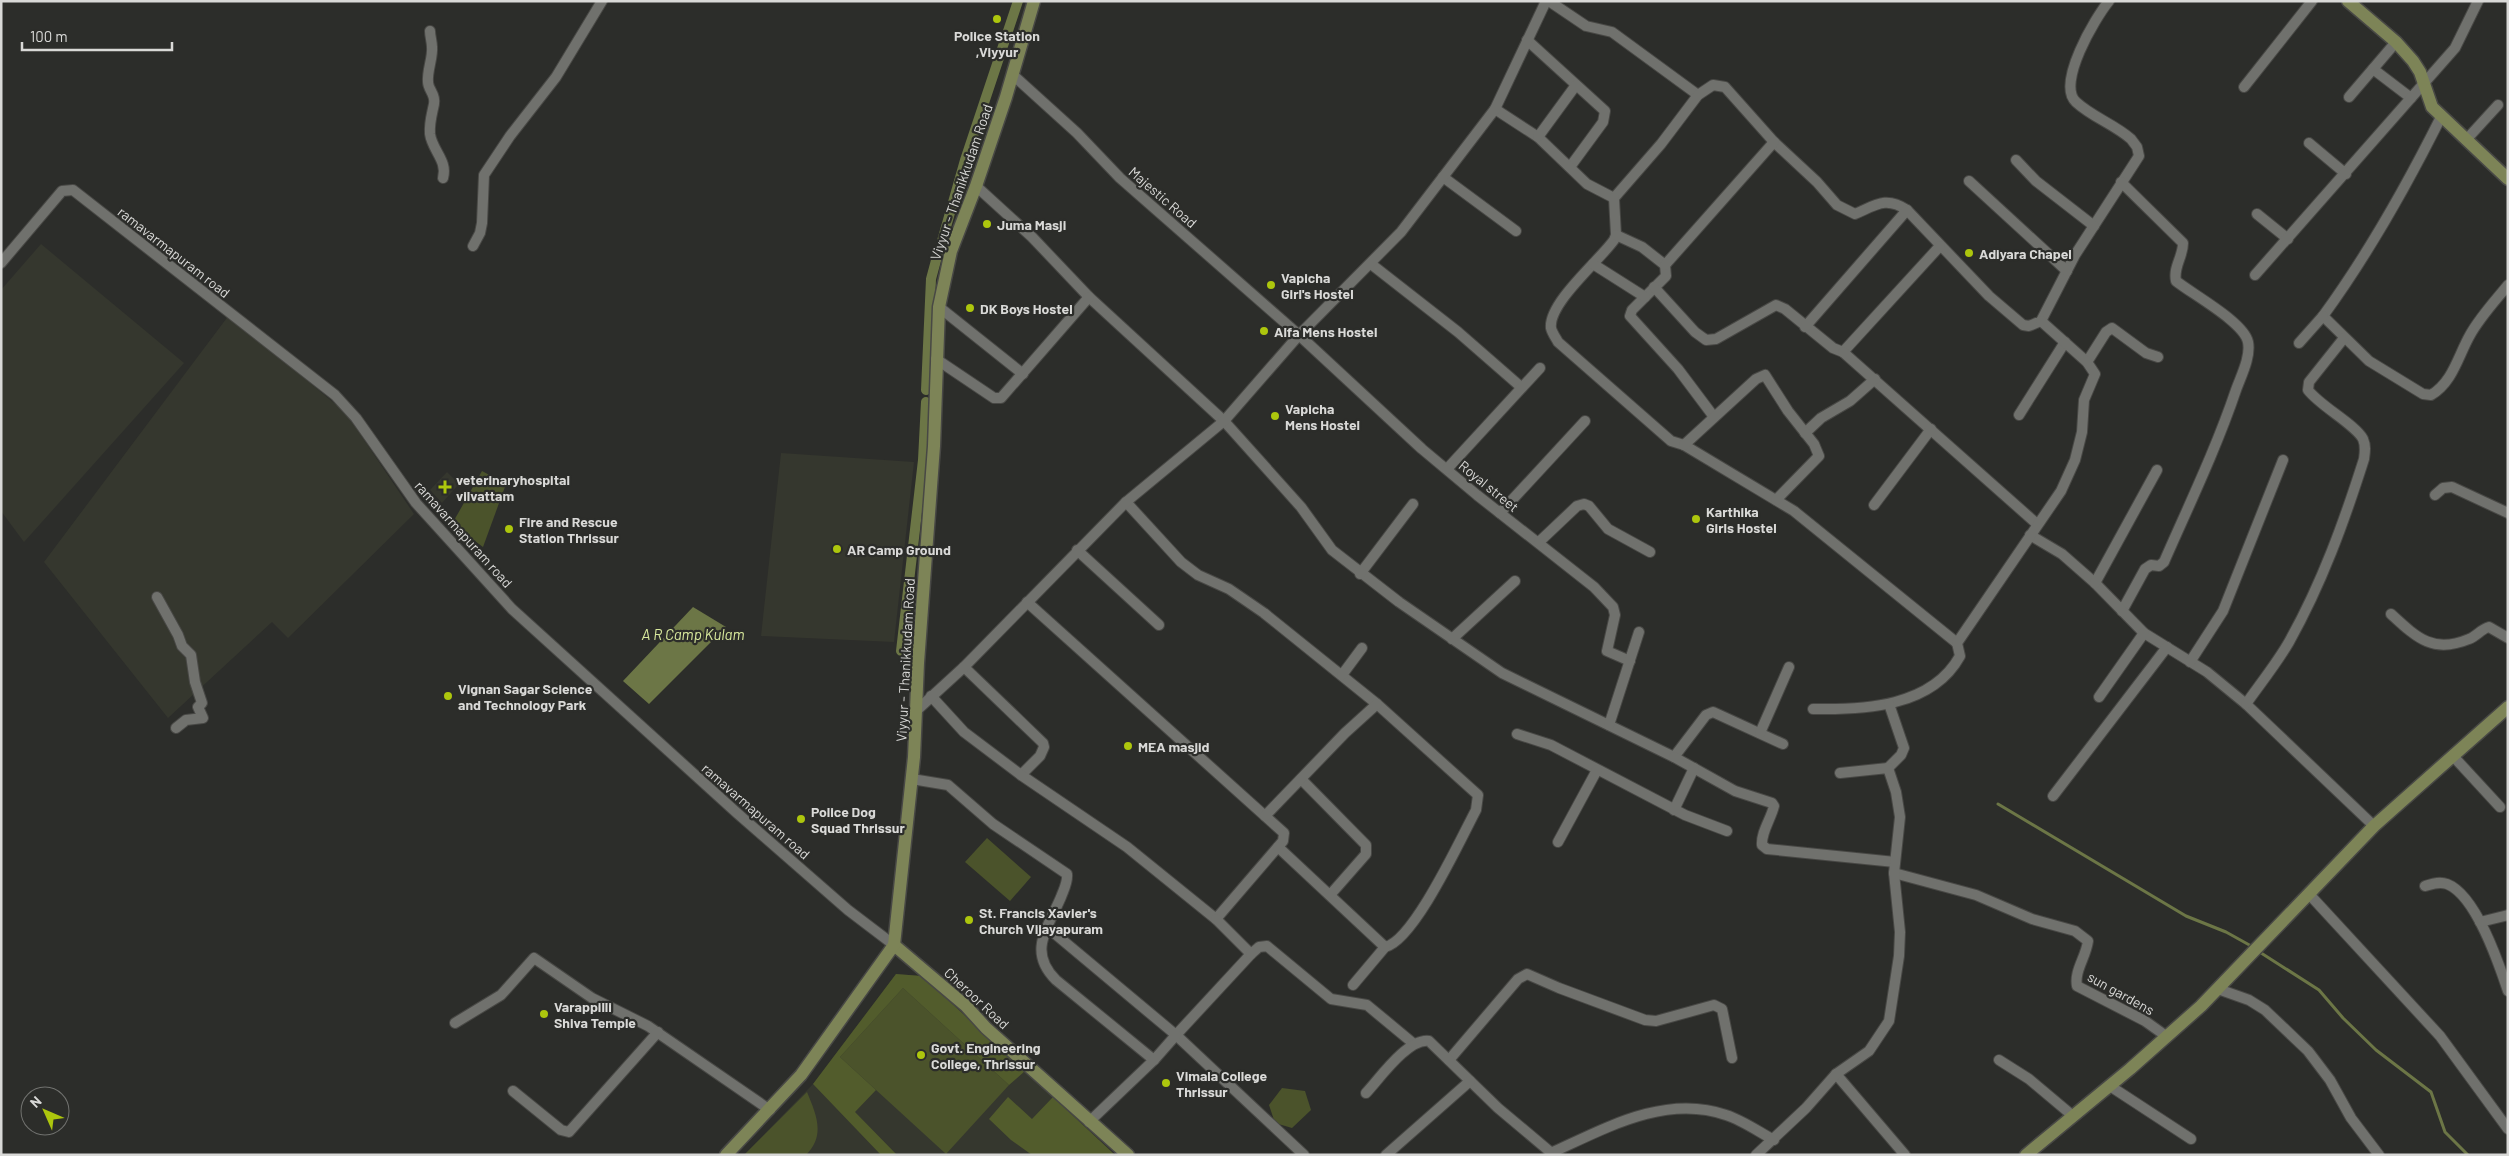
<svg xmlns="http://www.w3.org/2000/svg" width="2509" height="1156" font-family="Barlow,sans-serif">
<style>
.built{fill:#35372e}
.green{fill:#4b532b}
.forest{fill:#525c2c}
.water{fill:#6c7646}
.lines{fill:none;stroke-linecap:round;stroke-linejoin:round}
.stream{stroke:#6c7646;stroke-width:3}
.canal{stroke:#6c7646;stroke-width:10}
.street-casing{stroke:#484845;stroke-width:12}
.secondary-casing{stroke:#484845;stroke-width:15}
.street{stroke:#70716d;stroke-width:10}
.secondary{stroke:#7d8457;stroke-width:12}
.poi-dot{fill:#adc60d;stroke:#2c2d2a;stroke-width:2}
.labels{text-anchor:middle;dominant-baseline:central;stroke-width:4.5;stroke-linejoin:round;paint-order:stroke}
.poi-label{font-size:14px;font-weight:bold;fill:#d9d9d7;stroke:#2c2d2a;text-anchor:start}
.street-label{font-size:14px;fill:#d9d9d7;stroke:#2c2d2a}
.water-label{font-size:15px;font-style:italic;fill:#d9ea9d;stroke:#2c2d2a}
</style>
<rect width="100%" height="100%" fill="#2c2d2a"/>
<!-- built -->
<g class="built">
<path d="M 41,244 L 184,363 L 24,542 L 1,511 L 1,290 Z"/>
<path d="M 229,315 L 346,413 L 414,514 L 288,638 L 272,622 L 168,718 L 44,562 Z"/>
<path d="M 781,453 L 914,462 L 894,642 L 761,636 Z"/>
<path d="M 447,472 L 459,484 L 442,503 L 430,490 Z"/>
<path d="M 896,974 L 922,976 L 1116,1155 L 744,1155 L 813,1084 Z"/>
</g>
<!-- green -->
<g class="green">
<path d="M 482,471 L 506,484 L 483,547 L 452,524 Z"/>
<path d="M 987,838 L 1031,877 L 1010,901 L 965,862 Z"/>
<path d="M 903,988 L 1009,1085 L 946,1154 L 840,1057 Z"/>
<path d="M 1282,1088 L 1305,1091 L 1311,1110 L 1292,1128 L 1275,1123 L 1269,1105 Z"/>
<path d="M 807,1092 C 816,1114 826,1135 806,1155 L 744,1155 Z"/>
</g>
<!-- forest -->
<g class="forest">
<path d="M 896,974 L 922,976 L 1025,1071 L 1009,1085 L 903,988 L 840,1057 L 876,1090 L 855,1112 L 897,1155 L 881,1155 L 813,1084 Z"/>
<path d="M 1008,1097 L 1032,1119 L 1053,1097 L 1115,1155 L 1032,1155 L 1011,1140 L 989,1119 Z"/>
</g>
<!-- water -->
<path class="water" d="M 693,607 L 726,627 L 649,704 L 623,681 Z"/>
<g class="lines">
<!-- stream -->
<g class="stream">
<path d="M 1998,804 L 2186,916 L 2226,932 L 2253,947"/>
<path d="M 2258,951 L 2319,990 L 2343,1018 L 2376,1050 L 2431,1092 L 2445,1132 L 2468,1155"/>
</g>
<!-- canal -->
<g class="canal">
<path d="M 942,241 L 965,160 L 1018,1"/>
<path d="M 926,390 L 931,279 L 938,253"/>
<path d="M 901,651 L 923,460 L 926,402"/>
</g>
<!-- street casing -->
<g class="street-casing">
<g id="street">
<path d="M 1549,1 L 1586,26 L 1612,32 L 1698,95"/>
<path d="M 430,31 C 430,36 432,42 432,47 C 433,58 427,70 428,82 C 428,90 436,94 434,104 C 432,114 429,123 430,134 C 432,150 448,161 443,178"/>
<path d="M 1527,40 L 1605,111 L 1603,122 L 1570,167"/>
<path d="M 2373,69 L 2411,98"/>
<path d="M 1013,75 L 1077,133 L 1120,178 L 1299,335 L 1422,449 L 1477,495 L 1594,587 L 1613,607 L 1615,615 L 1607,651 L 1630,661"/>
<path d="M 2244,87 L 2312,1"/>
<path d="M 2349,97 L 2396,42"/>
<path d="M 1495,109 L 1538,137 L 1587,184 L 1614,198 L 1661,144 L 1698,95 L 1713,85 L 1725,87 L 1774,142 L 1817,182 L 1837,205 L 1855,214 C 1876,205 1886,196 1907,210 L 1989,296 L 2023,325 L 2029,326 L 2041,321 L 2075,255 L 2139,156 L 2137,147 L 2131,139 C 2114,124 2092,117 2076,102 C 2056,84 2095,18 2109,1"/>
<path d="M 2441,117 C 2406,187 2369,253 2323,316 L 2369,361 L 2423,394 L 2431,395 C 2453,382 2458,356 2470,335 C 2480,317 2495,301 2508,285"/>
<path d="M 1538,137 L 1576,85"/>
<path d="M 2466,140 L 2498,105"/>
<path d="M 2309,143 L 2346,174"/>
<path d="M 2016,160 L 2036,181 L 2094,226"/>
<path d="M 1443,177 L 1516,231"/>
<path d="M 1969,181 L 2067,271"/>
<path d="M 2121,182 L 2183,243 C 2183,257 2173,267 2176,281 C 2192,294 2244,322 2248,342 C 2251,357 2241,376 2236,390 C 2216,449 2189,505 2164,562 L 2159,566 L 2151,565 L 2145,569 L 2122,611"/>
<path d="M 976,186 L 1032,237 L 1089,297 L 1224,421 L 1301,507 L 1332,550 L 1399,602 L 1502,673 L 1674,757 L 1706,715 L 1713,712 L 1783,744"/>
<path d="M 1614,198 L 1616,235 L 1614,240 C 1600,260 1548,303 1551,328 C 1552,333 1556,338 1558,342 L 1671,441 L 1684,445 L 1794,511 L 1957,643"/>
<path d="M 2257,214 L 2288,239"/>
<path d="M 1616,235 L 1642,247 L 1665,265 L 1666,276 L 1632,310 L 1630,316 L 1678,369 L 1714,417"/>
<path d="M 473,246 L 480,233 L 482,223 L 484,175 L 510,136 L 556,77 L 602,1"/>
<path d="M 1,263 L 62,191 L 73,190 L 335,395 L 356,418 L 416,503 L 512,609 L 737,813 L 848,910 L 894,945"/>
<path d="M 1371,264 L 1458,332 L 1521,387"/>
<path d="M 1593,264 L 1645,297"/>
<path d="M 1665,265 L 1774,142"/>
<path d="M 2255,275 L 2455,48 L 2478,1"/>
<path d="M 1654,287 L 1695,332 L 1706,340 L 1716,339 L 1776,305 L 1785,309 L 1833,348 L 1843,352 L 1940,246"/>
<path d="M 939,307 L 1023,374"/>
<path d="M 1805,327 L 1907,210"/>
<path d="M 2299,343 L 2323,316"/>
<path d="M 1843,352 L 2037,524"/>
<path d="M 936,359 L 994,398 L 1001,398 L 1089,297"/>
<path d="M 2087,362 L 2106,332 L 2112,328 L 2146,353 L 2158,357"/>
<path d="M 2019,415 L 2065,342"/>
<path d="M 1805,433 L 1821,418 L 1850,401 L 1875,379"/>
<path d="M 1684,445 L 1756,379 L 1765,375 L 1788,411 L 1814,444 L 1819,456 L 1776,500"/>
<path d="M 1447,469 L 1540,368"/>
<path d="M 2435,495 L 2443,488 L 2452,487 L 2508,513"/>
<path d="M 1126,502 L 1181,562 L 1198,575 L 1229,589 L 1264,613 L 1377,704 L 1478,795 L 1476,810 C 1461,838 1414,941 1385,947 L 1353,985"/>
<path d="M 1874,505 L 1931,429"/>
<path d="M 1500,513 L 1585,421"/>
<path d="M 2030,535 L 2062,554 L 2095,583 L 2144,633 L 2207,672 L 2246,704 L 2374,826"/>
<path d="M 1539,542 L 1577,506 L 1584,504 L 1589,506 L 1608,529 L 1650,552"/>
<path d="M 1077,550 L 1159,625"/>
<path d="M 1360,574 L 1413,504"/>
<path d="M 2095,583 L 2157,470"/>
<path d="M 157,597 L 178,635 L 182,646 L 191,655 L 195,682 L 202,703 L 198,707 L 203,718 L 186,720 L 176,728"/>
<path d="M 2391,614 C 2417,638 2433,654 2469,639 C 2477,636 2481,629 2489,627 L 2508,638"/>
<path d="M 1452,639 L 1515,581"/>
<path d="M 2190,662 L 2223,611 L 2283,460"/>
<path d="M 964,667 L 1043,743 L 1044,747 L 1040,756 L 1021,775"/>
<path d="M 1342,675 L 1362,648"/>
<path d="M 931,696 L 964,732 L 1021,775 L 1127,847 L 1216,919 L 1283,841 L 1284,833 L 1027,602"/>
<path d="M 2099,697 L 2144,633"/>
<path d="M 2246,704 C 2260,684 2277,663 2289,642 C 2322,583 2344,522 2364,459 C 2365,452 2366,446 2363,439 C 2356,425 2320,406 2308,390 L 2309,382 L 2344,338"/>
<path d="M 1813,709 C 1864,710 1932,707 1960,656 L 1957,643 L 2061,491 L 2075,460 L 2082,432 L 2084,400 L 2095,374 L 2087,362 L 2041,321"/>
<path d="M 917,710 L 964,667 L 1126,502 L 1224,421 L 1299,335 L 1401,232 L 1495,109 L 1546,1"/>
<path d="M 1609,725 L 1639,632"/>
<path d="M 1760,733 L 1789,667"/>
<path d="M 1517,734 L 1551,745 L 1685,815 L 1727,831"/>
<path d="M 2453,756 L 2500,807"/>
<path d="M 1674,757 L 1735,791 L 1772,803 L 1774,806 C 1771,819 1761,832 1762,845 L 1767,849 L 1895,862"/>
<path d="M 1888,768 L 1901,755 L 1904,748 L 1889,704"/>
<path d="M 912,779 L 948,785 L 993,824 L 1067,874 C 1068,882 1064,889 1061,897 C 1048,928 1027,951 1056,980 L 1154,1060"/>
<path d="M 1301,779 L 1366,845 L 1366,854 L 1330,895"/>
<path d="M 2053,796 L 2167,647"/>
<path d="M 1674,810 L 1694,768"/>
<path d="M 1265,816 L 1345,733 L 1377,704"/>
<path d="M 1558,842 L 1597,770"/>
<path d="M 1278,847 L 1385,947"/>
<path d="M 1894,873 L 1976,895 L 2032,919 L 2075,931 L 2088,941 C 2086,957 2074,971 2077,986 L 2145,1021 L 2166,1036"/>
<path d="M 2425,886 C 2432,884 2439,881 2447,884 C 2476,895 2499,964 2508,991"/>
<path d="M 2309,894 L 2440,1036 L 2508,1129"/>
<path d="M 1216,919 L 1251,954 L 1176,1035 L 1304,1155"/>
<path d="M 2480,922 L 2508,915"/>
<path d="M 1048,928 L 1176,1035 L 1154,1060 L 1089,1122"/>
<path d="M 1251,954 L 1259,947 L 1267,946 L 1331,999 L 1367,1005 L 1414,1044"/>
<path d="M 2218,989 L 2249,1000 L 2265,1010 L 2308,1051 L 2330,1080 L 2351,1118 L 2379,1155"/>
<path d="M 455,1023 L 501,995 L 534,958 L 592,998 L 648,1026 L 770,1110"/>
<path d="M 1449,1060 L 1518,979 L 1527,974 L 1559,988 L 1645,1020 L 1656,1021 L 1714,1005 L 1722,1009 L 1732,1058"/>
<path d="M 1999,1060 L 2029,1079 L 2073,1116"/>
<path d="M 1836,1074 L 1905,1155"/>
<path d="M 2110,1086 L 2191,1139"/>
<path d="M 513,1091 L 561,1130 L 569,1132 L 658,1032"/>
<path d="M 1366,1093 C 1380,1078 1408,1038 1429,1041 L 1498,1108 L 1554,1155"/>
<path d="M 1551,1153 C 1606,1128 1665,1094 1726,1115 C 1742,1120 1759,1132 1774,1140"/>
<path d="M 1386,1155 L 1470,1081"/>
<path d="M 1756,1155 L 1806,1108 L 1836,1074 L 1869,1051 L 1889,1021 L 1899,956 L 1900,932 L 1894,873 L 1900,817 L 1896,792 L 1888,768 L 1840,773"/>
</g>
</g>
<!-- secondary casing -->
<g class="secondary-casing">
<g id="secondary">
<path d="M 2348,1 L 2396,42 L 2413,61 L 2420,72 L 2432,107 L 2508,179"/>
<path d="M 894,945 L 966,1006 L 986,1028 L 1128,1155"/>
<path d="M 726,1155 L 801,1075 L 894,945 L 914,757 L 918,663 L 934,446 L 939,307 L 951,251 L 976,186 L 1006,97 L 1034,1"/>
<path d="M 2026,1155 L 2130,1069 L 2201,1006 L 2374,826 L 2508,707"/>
</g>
</g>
<!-- street -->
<use href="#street" class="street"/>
<!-- secondary -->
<use href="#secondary" class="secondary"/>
</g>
<!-- markers -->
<g class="poi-dot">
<circle cx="997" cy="19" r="5"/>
<circle cx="987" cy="224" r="5"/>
<circle cx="1969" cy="253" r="5"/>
<circle cx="1271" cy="285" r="5"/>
<circle cx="970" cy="308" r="5"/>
<circle cx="1264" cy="331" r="5"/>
<circle cx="1275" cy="416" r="5"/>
<path d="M442.5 479.5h5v5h5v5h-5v5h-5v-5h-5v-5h5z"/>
<circle cx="1696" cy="519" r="5"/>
<circle cx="509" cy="529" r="5"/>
<circle cx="837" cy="549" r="5"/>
<circle cx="448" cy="696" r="5"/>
<circle cx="1128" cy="746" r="5"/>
<circle cx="801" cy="819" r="5"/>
<circle cx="969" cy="920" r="5"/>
<circle cx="544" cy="1014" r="5"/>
<circle cx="921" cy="1055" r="5"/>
<circle cx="1166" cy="1083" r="5"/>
</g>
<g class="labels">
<!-- poi labels -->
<g class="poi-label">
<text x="997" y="35" text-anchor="middle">Police Station<tspan x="997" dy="16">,Viyyur</tspan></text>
<text x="997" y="224">Juma Masji</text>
<text x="1979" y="253">Adiyara Chapel</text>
<text x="1281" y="277">Vapicha<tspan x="1281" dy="16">Girl's Hostel</tspan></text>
<text x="980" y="308">DK Boys Hostel</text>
<text x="1274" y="331">Alfa Mens Hostel</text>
<text x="1285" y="408">Vapicha<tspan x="1285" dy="16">Mens Hostel</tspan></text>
<text x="456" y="479">veterinaryhospital<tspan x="456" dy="16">vilvattam</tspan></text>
<text x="1706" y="511">Karthika<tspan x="1706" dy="16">Girls Hostel</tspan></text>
<text x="519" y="521">Fire and Rescue<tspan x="519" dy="16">Station Thrissur</tspan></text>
<text x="847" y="549">AR Camp Ground</text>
<text x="458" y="688">Vignan Sagar Science<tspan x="458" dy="16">and Technology Park</tspan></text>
<text x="1138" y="746">MEA masjid</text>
<text x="811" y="811">Police Dog<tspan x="811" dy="16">Squad Thrissur</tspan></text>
<text x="979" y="912">St. Francis Xavier's<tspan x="979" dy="16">Church Vijayapuram</tspan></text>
<text x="554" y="1006">Varappilli<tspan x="554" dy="16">Shiva Temple</tspan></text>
<text x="931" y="1047">Govt. Engineering<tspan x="931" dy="16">College, Thrissur</tspan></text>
<text x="1176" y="1075">Vimala College<tspan x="1176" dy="16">Thrissur</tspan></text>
</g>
<!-- street labels -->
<g class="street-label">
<text transform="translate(961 182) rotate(-71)">Viyyur - Thanikkudam Road</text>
<text transform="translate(1163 197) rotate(41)">Majestic Road</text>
<text transform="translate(174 252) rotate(38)">ramavarmapuram road</text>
<text transform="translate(1489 486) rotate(39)">Royal street</text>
<text transform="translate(464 534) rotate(48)">ramavarmapuram road</text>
<text transform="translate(905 660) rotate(-87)">Viyyur - Thanikkudam Road</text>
<text transform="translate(756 811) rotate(41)">ramavarmapuram road</text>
<text transform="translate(2121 993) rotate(29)">sun gardens</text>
<text transform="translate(977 998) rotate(43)">Cheroor Road</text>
</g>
<!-- water labels -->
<g class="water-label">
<text x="693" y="634">A R Camp Kulam</text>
</g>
</g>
<!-- border -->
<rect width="2509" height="1156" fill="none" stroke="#d9d9d7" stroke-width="5"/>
<!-- north arrow -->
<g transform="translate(45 1111) rotate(315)"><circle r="24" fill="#2c2d2a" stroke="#71726f"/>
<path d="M0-4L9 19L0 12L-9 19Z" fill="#adc60d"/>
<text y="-8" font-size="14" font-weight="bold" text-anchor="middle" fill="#d9d9d7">N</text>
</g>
<!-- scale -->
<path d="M22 42v8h150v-8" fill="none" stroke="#d9d9d7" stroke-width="2.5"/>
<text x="30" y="42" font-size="15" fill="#d9d9d7" stroke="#2c2d2a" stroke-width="4" paint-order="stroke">100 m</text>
</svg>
